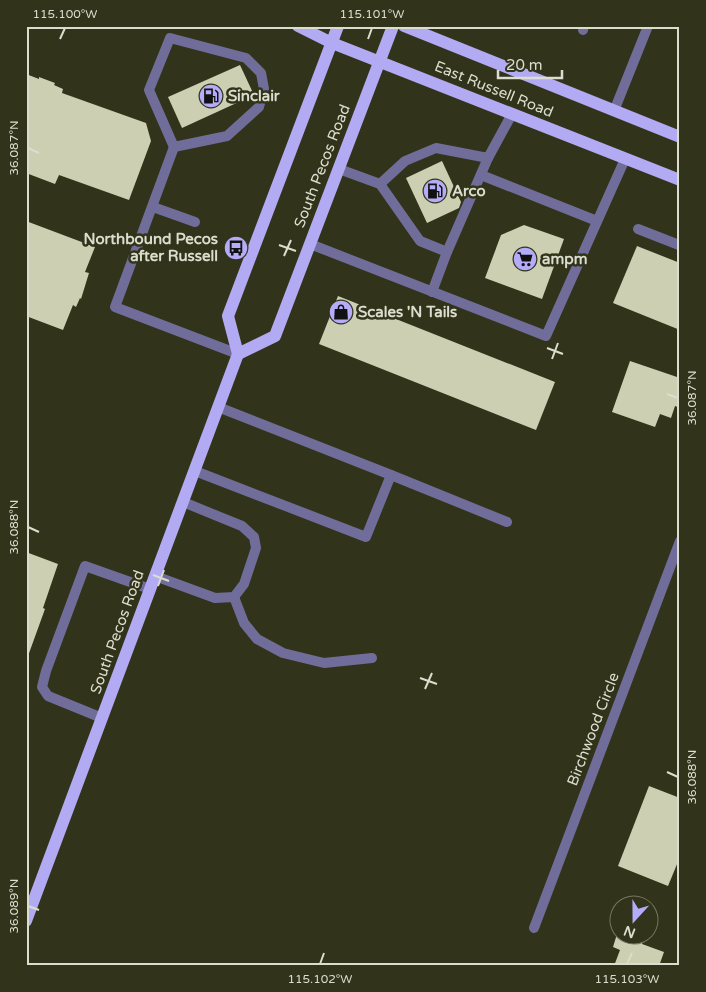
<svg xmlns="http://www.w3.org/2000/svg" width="706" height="992" font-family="'Varela Round',sans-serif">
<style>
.building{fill:#cccfb1}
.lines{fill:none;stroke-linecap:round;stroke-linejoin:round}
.service{stroke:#716d9a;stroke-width:10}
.minor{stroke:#716d9a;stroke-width:10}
.primary{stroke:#b2abf4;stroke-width:12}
.ticks{fill:none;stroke:#dbddce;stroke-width:2}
.labels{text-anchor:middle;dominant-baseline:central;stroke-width:5;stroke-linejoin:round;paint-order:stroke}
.street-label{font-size:15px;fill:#dbddce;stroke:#31331a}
.poi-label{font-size:15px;font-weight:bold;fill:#dbddce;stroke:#31331a;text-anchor:start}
.neatline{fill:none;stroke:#dbddce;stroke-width:2}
.ticks-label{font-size:12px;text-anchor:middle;fill:#dbddce}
</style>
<rect width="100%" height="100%" fill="#31331a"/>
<!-- building -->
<g class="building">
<path d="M 240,65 L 254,95 L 182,128 L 168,97 Z"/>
<path d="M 26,74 L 39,79 L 39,77 L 55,83 L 54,85 L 63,89 L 62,93 L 146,123 L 151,141 L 129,200 L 59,175 L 55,184 L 26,173 Z"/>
<path d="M 442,161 L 461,202 L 459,208 L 427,223 L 406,178 Z"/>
<path d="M 26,221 L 95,247 L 85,272 L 89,273 L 81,299 L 80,298 L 76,307 L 73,305 L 63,330 L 26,316 Z"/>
<path d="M 524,225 L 564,239 L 542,299 L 485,278 L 501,235 Z"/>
<path d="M 637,246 L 680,263 L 680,330 L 613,303 Z"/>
<path d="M 338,296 L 555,382 L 536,430 L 319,344 Z"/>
<path d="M 630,361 L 680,378 L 680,408 L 675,406 L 671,418 L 660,414 L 655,427 L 612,412 Z"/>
<path d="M 26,552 L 58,564 L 43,608 L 45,609 L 28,656 L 26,656 Z"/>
<path d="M 649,786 L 680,798 L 680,857 L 668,886 L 618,866 Z"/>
<path d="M 617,934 L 645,934 L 642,944 L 664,952 L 659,966 L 614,966 L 620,950 L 613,947 Z"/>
</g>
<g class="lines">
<!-- service -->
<g class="service">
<path d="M 583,30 L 584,26"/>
<path d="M 170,38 L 246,58 L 261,73 L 264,89 L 259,107 L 227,136 L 174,147 L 149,90 Z"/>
<path d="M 614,111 L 648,26"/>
<path d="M 174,147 L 115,307 L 238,354"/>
<path d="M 339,169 L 380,184 L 405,161 L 436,148 L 488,158 L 512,114"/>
<path d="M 481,175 L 597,221"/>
<path d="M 380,184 L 420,241 L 447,252 L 488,158"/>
<path d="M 153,207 L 195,222"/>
<path d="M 638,229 L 679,245 L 680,243"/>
<path d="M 310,244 L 546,336 L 625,159"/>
<path d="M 432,292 L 447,252"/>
<path d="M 195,471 L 366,537 L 391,475 L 218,407"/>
<path d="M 391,475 L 507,522"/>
<path d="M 155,576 L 215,598 L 234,597 L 244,584 L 256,548 L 254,537 L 242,526 L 183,502"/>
<path d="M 234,597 L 244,623 L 257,639 L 283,653 L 324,663 L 372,658"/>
<path d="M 102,718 L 48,696 L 42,687 L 46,671 L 85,566 L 150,589"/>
</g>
<!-- minor -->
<path class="minor" d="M 534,928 L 680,541"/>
<!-- primary -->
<g class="primary">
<path d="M 298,26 L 332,43 L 680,180"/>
<path d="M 404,26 L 680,137"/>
<path d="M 238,354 L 275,336 L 393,26"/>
<path d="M 26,921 L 238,354 L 228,316 L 338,26"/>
</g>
</g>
<!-- ticks -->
<path class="ticks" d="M 60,39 L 65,28M 368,39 L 372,28M 28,148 L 39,153M 279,245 L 296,251M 284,256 L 291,240M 547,348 L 563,354M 552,359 L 558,343M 667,394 L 678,398M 28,527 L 39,532M 153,575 L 169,581M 158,586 L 164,570M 420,678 L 437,684M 425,689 L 432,673M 667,772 L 678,777M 28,906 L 39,910M 320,964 L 324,953M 627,964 L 632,953"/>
<!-- icons -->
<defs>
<g id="fuel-disc" transform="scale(1.25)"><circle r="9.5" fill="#b4acf9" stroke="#31331a"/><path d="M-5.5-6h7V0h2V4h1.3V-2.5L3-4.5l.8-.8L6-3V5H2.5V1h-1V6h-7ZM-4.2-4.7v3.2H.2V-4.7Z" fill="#111"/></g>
<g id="bus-disc" transform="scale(1.25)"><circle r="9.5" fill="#b4acf9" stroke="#31331a"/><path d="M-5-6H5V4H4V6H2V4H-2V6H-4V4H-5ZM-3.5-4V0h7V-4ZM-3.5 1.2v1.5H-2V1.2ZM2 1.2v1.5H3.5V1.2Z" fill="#111"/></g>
<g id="supermarket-disc" transform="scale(1.25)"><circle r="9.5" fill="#b4acf9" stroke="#31331a"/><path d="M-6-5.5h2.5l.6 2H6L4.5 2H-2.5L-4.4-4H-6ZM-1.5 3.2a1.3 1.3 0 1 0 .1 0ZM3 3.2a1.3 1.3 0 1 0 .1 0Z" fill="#111"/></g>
<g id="shop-disc" transform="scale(1.25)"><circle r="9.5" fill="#b4acf9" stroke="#31331a"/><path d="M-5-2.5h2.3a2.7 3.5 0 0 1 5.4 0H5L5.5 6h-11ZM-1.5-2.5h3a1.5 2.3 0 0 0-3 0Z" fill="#111"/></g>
</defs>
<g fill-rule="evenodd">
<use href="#fuel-disc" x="211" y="96"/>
<use href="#fuel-disc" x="435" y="191"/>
<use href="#bus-disc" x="236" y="248"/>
<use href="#supermarket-disc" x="525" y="259"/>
<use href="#shop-disc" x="341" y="312"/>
</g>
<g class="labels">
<!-- street labels -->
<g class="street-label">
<text transform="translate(494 89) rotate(22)">East Russell Road</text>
<text transform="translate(322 166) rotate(-69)">South Pecos Road</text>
<text transform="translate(117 632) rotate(-70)">South Pecos Road</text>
<text transform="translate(593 729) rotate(-69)">Birchwood Circle</text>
</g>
<!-- poi labels -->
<g class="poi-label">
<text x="228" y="96">Sinclair</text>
<text x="452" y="191">Arco</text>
<text x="218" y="239" text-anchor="end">Northbound Pecos<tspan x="218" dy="17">after Russell</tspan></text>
<text x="542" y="259">ampm</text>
<text x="358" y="312">Scales 'N Tails</text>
</g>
</g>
<!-- border -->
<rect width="706" height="992" fill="none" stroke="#31331a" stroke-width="55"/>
<!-- north arrow -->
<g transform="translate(634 920) rotate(201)"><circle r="24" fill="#31331a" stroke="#757762"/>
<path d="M0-4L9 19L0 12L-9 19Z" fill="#b4acf9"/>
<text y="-8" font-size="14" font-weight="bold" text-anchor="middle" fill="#dbddce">N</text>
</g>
<!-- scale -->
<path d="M498 70v8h64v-8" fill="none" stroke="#dbddce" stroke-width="2.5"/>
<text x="506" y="70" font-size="15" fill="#dbddce" stroke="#31331a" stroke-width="4" paint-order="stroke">20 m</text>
<rect x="28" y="28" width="650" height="936" class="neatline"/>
<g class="ticks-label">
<text x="65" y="18">115.100°W</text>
<text x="372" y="18">115.101°W</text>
<text transform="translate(14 148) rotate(-90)" y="4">36.087°N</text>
<text transform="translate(692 398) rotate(-90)" y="4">36.087°N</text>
<text transform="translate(14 527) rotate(-90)" y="4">36.088°N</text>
<text transform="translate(692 777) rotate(-90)" y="4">36.088°N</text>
<text transform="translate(14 906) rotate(-90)" y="4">36.089°N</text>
<text x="320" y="983">115.102°W</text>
<text x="627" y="983">115.103°W</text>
</g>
</svg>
